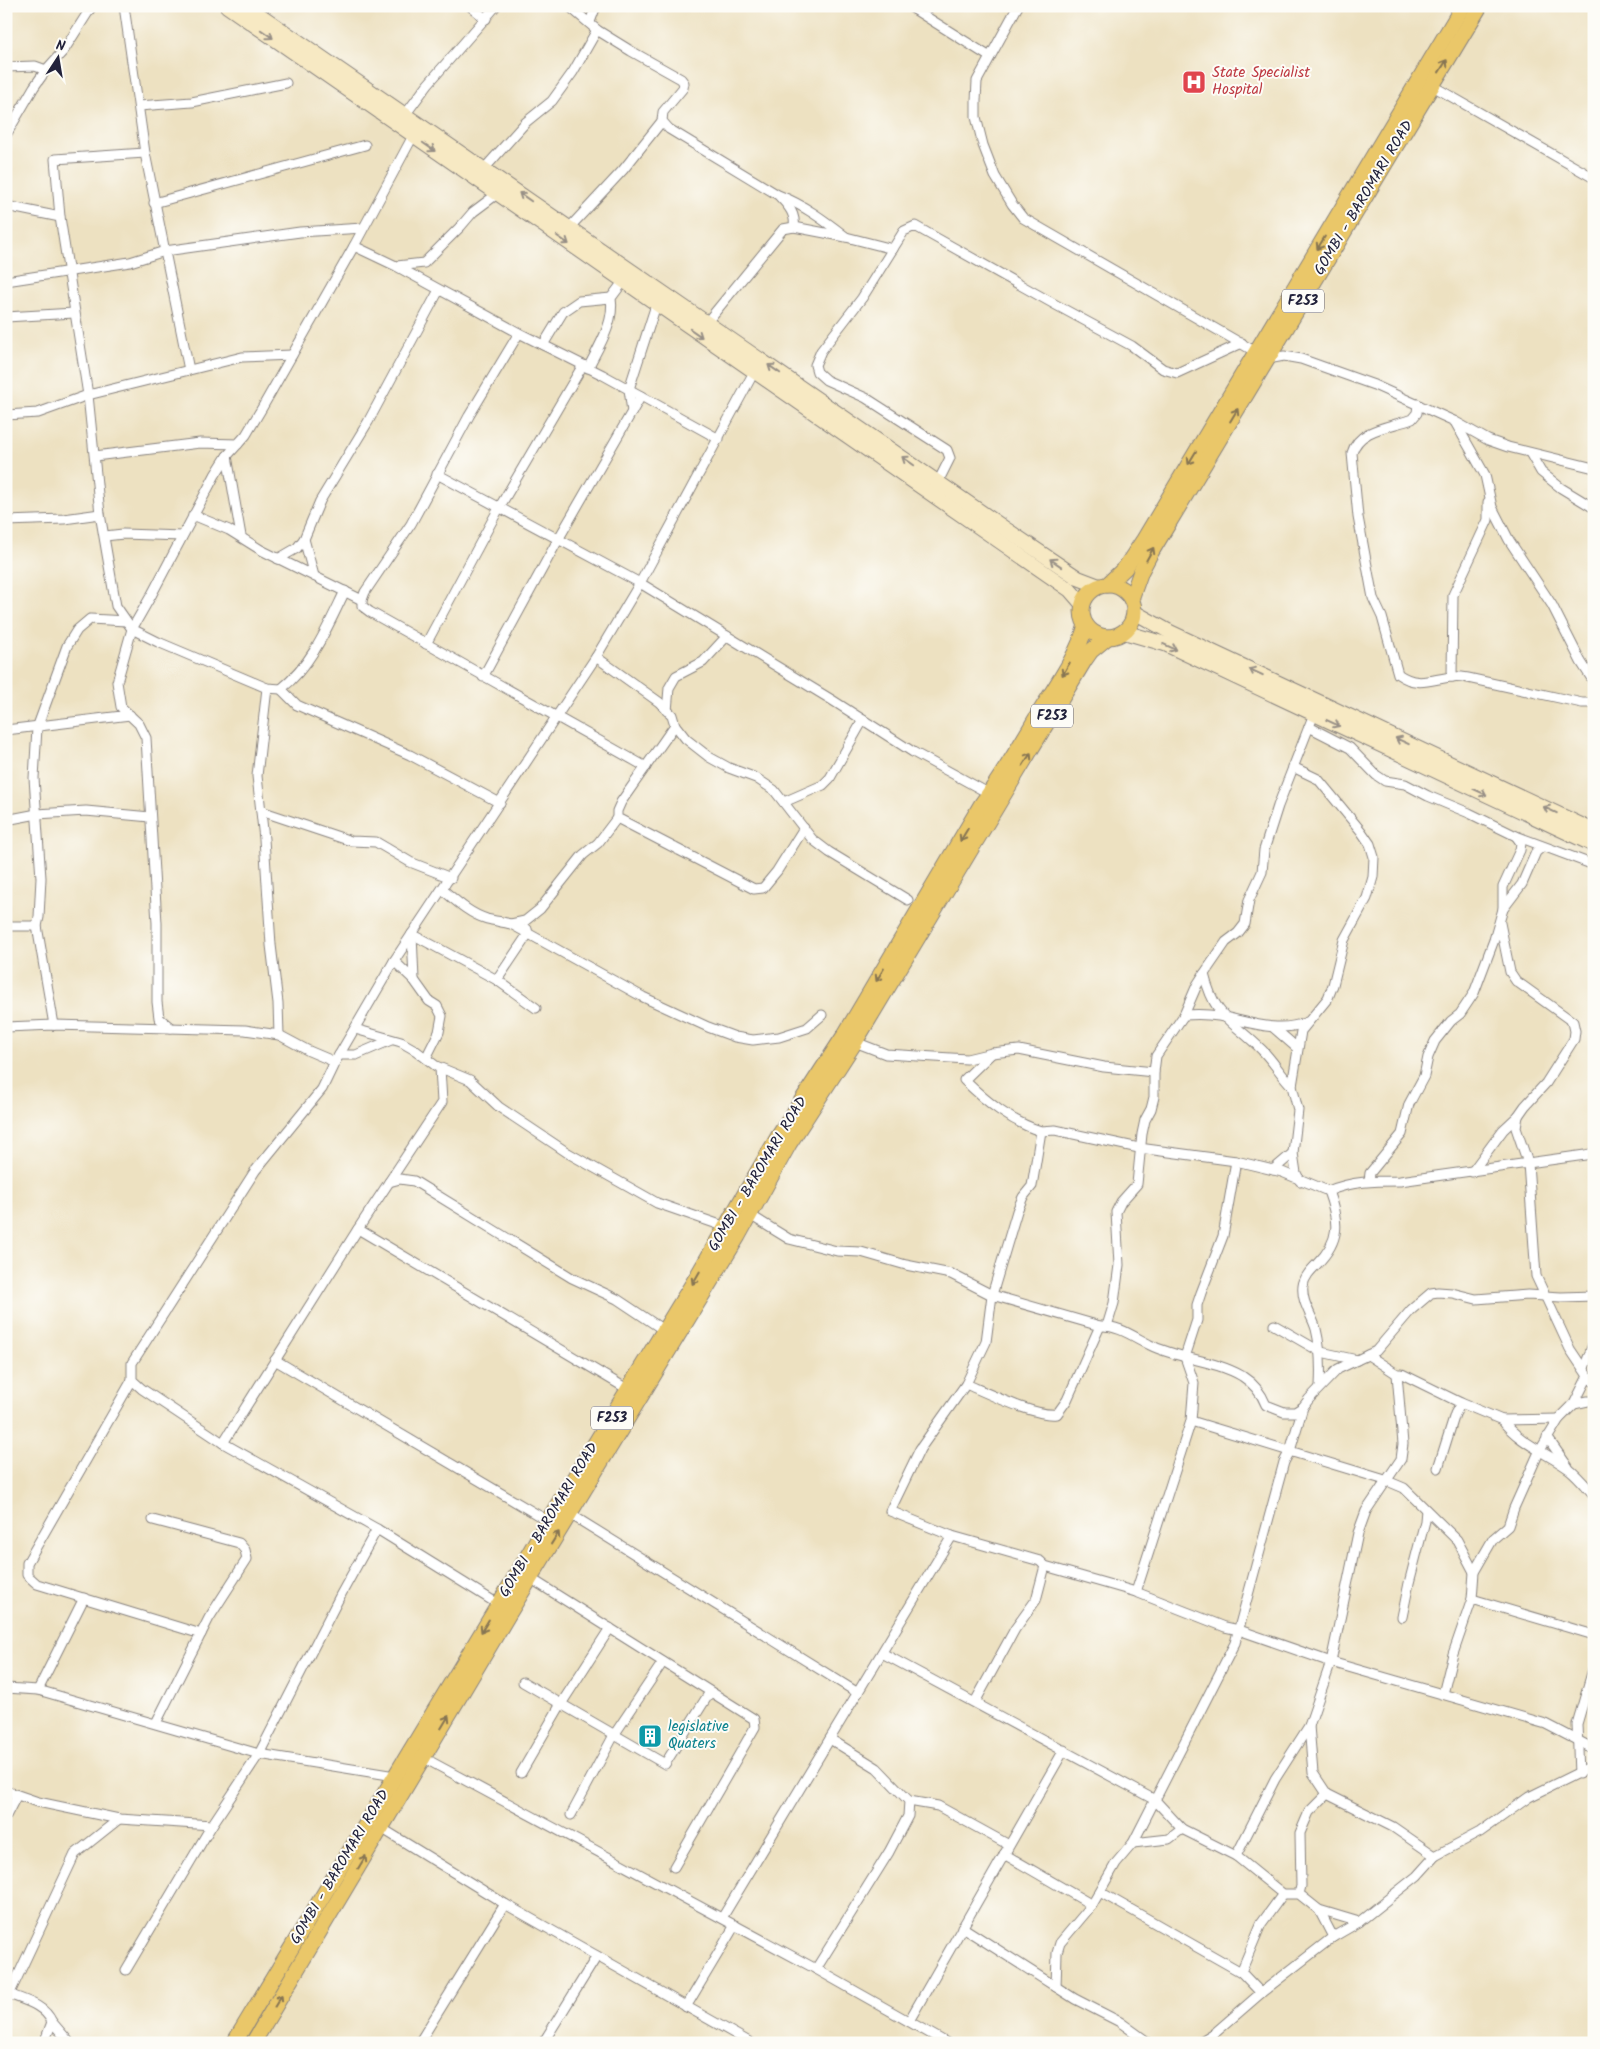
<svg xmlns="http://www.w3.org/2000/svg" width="1600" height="2049" font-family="Kalam,sans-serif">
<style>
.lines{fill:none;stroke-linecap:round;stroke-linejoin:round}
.minor-casing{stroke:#88827e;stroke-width:11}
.secondary-casing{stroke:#88827e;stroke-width:16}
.primary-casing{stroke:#88827e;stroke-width:17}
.minor{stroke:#fff;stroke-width:9}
.secondary{stroke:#f7e9c3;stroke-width:14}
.primary{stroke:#eac769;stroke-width:15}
.oneway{stroke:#978f86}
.oneway2{stroke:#867452}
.labels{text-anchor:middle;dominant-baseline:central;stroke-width:4;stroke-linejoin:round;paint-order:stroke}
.shield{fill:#fdfcf7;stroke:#646373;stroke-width:1}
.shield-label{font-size:14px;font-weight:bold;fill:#22223b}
.health-label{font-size:15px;fill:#be3a42;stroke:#fdfcf7;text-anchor:start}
.street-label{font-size:15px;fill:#22223b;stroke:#fdfcf7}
.culture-label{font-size:15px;fill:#0d838f;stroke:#fdfcf7;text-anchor:start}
</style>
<rect width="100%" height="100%" fill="#fdfcf7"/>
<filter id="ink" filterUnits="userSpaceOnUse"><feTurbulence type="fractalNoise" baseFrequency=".02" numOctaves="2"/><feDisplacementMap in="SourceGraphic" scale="10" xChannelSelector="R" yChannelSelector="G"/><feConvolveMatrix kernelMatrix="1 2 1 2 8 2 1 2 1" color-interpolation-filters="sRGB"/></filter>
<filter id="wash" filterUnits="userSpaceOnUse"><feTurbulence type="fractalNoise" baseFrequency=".0096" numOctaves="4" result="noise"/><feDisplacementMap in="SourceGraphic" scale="20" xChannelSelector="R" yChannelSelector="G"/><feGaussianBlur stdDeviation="1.12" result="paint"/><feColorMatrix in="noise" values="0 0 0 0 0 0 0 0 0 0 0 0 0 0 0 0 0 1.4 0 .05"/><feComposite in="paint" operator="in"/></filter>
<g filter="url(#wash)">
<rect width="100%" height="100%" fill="#ede1c1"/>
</g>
<g filter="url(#ink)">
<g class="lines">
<!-- minor casing -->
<g class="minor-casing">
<g id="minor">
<path d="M 124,6 L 145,153 L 189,370"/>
<path d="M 470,6 L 486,19"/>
<path d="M 569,6 L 597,30 L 631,51 L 681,79 L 684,83 L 683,88 L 663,112 L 662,121 L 669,129 L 778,195 C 804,205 824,220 846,237"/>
<path d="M 909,6 L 990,57"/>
<path d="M 1018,6 L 977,81 L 976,101 L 976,117 L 983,145 L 995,176 L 1012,204 L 1023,218 L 1268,359 L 1284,356 L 1301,359 L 1374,385 L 1454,421 L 1488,440 L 1508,447 L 1594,468"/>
<path d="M 590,22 L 596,6"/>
<path d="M 6,67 L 35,66 L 46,70"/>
<path d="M 1431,85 L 1594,178"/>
<path d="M 139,106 L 192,102 L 286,83"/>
<path d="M 405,115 L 428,84 L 496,6"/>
<path d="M 6,135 L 34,87 L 46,70 L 64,50 L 92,6"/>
<path d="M 145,153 L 55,159 L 60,217 L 88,395 L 100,514 L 116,606 L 132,629 L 158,642 L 267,688 L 281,689 C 312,665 328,626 345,591"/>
<path d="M 484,169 L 526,122 L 552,101 L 573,72 L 597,30"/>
<path d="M 780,197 C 789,206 796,215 794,227"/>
<path d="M 154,203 L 365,145"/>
<path d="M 6,206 L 60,217"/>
<path d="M 569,228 L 623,170 L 662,121"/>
<path d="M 354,246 L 396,266 L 519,333 L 603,375 L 719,439"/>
<path d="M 397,266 L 424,263 L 461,226 L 473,212 L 497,194"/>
<path d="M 6,281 L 130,262 L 165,251 L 300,232 L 363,228"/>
<path d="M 6,317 L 74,313"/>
<path d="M 707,322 L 783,229 L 794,227 L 846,237 L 893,249"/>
<path d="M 519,333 L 469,416 L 411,524 L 365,592 L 362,600 L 362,606 L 370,612 L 646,767"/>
<path d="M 543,345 L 563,312 L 579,301 L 611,298"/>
<path d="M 588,368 C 599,346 615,322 611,298 L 626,278"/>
<path d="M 1418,404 L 1417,413 L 1412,419 C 1392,427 1359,428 1352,453 L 1358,517 L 1370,582 L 1373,598 L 1382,617 L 1398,674 C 1418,688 1431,679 1452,677 C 1457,676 1463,677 1468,678 L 1582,703 L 1594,703"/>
<path d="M 632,412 L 629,389 L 656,305"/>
<path d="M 6,415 L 38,413 L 88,395 L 242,357 L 292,355"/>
<path d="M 1455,422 L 1485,475 L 1492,507 L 1509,540 L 1552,605 L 1581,662 L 1594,682"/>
<path d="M 1530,453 L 1541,472 L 1561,488 L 1594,508"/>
<path d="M 95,456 L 200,443 L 238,444"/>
<path d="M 227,456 L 241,536"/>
<path d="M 437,474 L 640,583 L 832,700 L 913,752 L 990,794"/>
<path d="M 938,482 L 950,458 L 947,450 L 866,398 L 826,380 L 817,372 L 815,365 L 821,351 L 862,298 L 904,231 L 915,226 L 1056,305 L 1132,346 L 1163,369 L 1177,373 L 1242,343"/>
<path d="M 193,515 L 229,530 L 261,550 L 362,600"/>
<path d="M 6,521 L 64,519 L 100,514"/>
<path d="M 105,536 L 123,534 L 182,536"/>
<path d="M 304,539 L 314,576"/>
<path d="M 278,559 L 297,548 L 304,539 L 320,501 L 368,422 L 439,290"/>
<path d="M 426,644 L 499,508 L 583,365"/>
<path d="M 596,657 L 659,702 L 672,715 L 675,725 L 686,739 L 709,757 L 729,768 L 756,778 L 774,790 L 812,839 L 829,852 L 908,900"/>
<path d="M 483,677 L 559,538 L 641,396"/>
<path d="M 1452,677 L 1453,595 L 1488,520 L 1488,502"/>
<path d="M 267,688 L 257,776 L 264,839 L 271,945 L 278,1003 L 279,1035"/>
<path d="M 281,689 L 297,705 L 410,755 L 500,803"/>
<path d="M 667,711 L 669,688 L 676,676 L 703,662 L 727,636"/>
<path d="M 675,725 L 621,802 L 617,811 L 617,818 L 754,889 L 763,888 L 777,871 L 804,828"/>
<path d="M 1309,727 L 1350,748 L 1376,775 L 1385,781 L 1405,784 L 1428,796 L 1469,813 L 1516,836 L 1594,865"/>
<path d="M 6,730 L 130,715"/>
<path d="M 1293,767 L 1318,779 L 1361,831 L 1370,844 L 1374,857 L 1373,877 L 1367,898 L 1344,940 L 1333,985 L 1328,998 L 1301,1031 L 1292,1086 L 1298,1110 L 1293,1153 L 1296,1173 L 1300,1181"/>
<path d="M 784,802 L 823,785 L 830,778 L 863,720"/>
<path d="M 261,811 L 351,841 L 376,842 L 410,862 L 451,878"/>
<path d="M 6,820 L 37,814 L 86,811 L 150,817"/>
<path d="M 443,890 C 456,901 470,914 487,919 C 495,921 503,922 511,924 L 643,997 L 708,1027 L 735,1037 L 753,1040 L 779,1037 L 807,1028 L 822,1015"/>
<path d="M 1503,909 L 1522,884 L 1536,852 L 1542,847"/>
<path d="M 511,924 L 525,921 L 540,909 L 583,855 L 598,843 L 617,818"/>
<path d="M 6,926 L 37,926"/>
<path d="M 412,934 L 497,980 L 536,1008"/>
<path d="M 412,934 L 414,980"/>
<path d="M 394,961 L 414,980 L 429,1001 L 437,1006 L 442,1016 L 439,1032 L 426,1058"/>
<path d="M 1204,974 C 1215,1019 1232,1020 1262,1050 C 1273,1061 1281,1075 1292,1086"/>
<path d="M 497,980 L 528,934 L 527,929"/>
<path d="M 1184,1015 C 1196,1014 1207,1014 1219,1016 C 1249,1022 1278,1034 1307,1022"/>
<path d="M 54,1025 L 37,926 L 39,917 L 41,878 L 34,778 L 37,728 L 67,646 L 77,630 L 90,619 L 126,621"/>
<path d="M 6,1027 L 54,1025 L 245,1030 L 279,1035 L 309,1051 L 335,1062"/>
<path d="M 171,1028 L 159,1018 L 157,1002 L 157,923 L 146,738 L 139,724 L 121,707 L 117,682 L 132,629 L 152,594 L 215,475 L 227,456 L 246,435 L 262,408 L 354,246 L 413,136"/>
<path d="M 1274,1028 L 1297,1048"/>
<path d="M 355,1029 L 401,1042 L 415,1050 L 436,1066 L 470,1080 L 499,1107 L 568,1153 L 657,1203 L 726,1227 L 738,1236"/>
<path d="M 855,1042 L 886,1054 L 967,1059 L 992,1053 L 1019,1050 L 1104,1067 L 1154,1072"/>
<path d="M 992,1053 L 964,1080 C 987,1102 1011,1122 1041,1131 L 1032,1186 L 1023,1197 L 1017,1211 L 992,1295 L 986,1342 L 966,1384 L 920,1449 L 890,1511 L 952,1536 L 1040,1561 L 1045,1566 L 1136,1592 L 1225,1627 L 1239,1630 L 1331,1662 L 1546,1724 L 1594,1749"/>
<path d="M 339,1055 L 356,1055 L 391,1040"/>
<path d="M 1518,1116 L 1516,1128 L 1528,1163 L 1536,1276 L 1570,1349 L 1588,1376 L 1594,1382"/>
<path d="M 1041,1131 L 1055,1130 L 1139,1148 L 1236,1161 L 1282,1172 L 1328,1191 C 1353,1181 1373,1181 1400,1181 L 1585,1155 L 1594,1153"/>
<path d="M 1273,1170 L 1293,1153"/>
<path d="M 1472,1172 L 1503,1130 L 1518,1116 L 1525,1106 L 1546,1083 L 1574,1039 L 1575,1031 L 1573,1022 L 1516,981 L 1510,972 L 1500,923"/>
<path d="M 1369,1181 L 1370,1173 L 1402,1134 L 1409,1104 L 1424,1076 L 1428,1057 L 1435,1041 L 1451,1021 L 1460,1014 L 1474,993 L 1494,940 L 1503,909 L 1503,887 L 1520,850 L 1521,843 L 1516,836"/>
<path d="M 389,1182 L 400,1179 L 414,1181 L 572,1278 L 617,1299 L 665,1331"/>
<path d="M 750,1215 L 789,1239 L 837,1251 L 861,1252 L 906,1265 L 951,1274 L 992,1295 L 1100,1326 C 1118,1325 1134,1337 1150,1345 C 1179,1359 1214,1360 1242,1376 C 1253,1383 1261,1392 1266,1405 L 1284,1412 L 1295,1412 L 1303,1407 L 1309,1399 L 1338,1369 L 1376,1351 L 1411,1310 L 1431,1293 L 1438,1292 L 1452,1293 L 1476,1299 L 1528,1295 L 1561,1297 L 1594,1296"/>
<path d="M 358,1229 L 629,1390"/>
<path d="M 1274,1325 L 1321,1352 L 1357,1360"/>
<path d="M 1107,1326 L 1114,1303 L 1119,1265 L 1116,1212 L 1121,1202 L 1137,1184 L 1142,1134 L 1145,1120 L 1151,1109 L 1154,1097 L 1154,1072 L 1156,1056 L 1184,1015 L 1197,985 L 1204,974 L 1226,942 L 1238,933 L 1245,924 L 1249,900 L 1262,872 L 1264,850 L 1278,806 L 1314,714"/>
<path d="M 1368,1355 L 1397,1374 L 1402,1374 L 1461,1403 L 1502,1420 L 1559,1419"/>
<path d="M 275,1360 L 548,1521"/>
<path d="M 1584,1368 L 1594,1342"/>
<path d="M 132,1380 L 27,1563 L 27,1575 L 37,1584 L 201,1634"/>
<path d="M 966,1384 C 987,1393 1036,1417 1057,1414 L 1067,1400 L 1100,1326"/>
<path d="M 1320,1386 C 1321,1367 1321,1349 1316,1329 C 1312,1315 1301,1302 1303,1286 C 1304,1277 1311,1270 1317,1264 C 1341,1240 1339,1221 1328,1191"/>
<path d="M 1574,1404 L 1588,1401 L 1594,1401"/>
<path d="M 1502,1420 C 1519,1443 1547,1453 1569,1469 C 1578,1476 1586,1486 1594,1495"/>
<path d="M 1191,1421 L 1385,1480 L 1404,1488 L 1457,1540 L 1474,1572"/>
<path d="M 1547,1437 L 1568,1467"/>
<path d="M 223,1443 L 358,1229 L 442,1102 L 440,1068"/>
<path d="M 1438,1468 L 1455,1414 L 1461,1403"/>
<path d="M 570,1514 L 858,1693"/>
<path d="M 153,1520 L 239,1543 L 245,1550 L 247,1559 L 209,1618 L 156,1723"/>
<path d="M 530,1578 L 754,1719 L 755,1727 L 674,1867"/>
<path d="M 1136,1592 L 1191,1421 L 1194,1383 L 1185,1357 L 1197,1320 L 1197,1305 L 1201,1293 L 1223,1236 L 1236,1161"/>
<path d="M 1472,1599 L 1594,1635"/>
<path d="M 498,1604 L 377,1529 L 223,1443 L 142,1389 L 132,1380 L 132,1363 L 255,1171 L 322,1089 L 335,1062 L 394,961 L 596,657 L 640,583 L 754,372"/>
<path d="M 1402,1617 L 1409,1583 L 1425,1521 L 1426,1510"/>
<path d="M 882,1653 L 1155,1800 L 1182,1829 L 1236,1856 L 1283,1894 L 1299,1894 L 1319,1910 L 1333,1937"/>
<path d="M 523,1682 L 665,1764 L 710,1692"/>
<path d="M 6,1688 L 38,1690 L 259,1754 L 395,1776"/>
<path d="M 38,1690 L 84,1598"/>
<path d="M 1443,1694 L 1453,1654 L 1472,1599 L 1474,1572 L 1493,1539 L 1508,1526 L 1514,1508 L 1539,1452 L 1559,1419 L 1574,1404 L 1588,1376"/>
<path d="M 975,1702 L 1015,1629 L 1036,1600 L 1045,1566"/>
<path d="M 1309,1726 L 1313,1773 L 1327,1794"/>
<path d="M 424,1758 L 816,1969 L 947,2043"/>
<path d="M 521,1773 L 561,1704 L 610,1628"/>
<path d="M 1579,1774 L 1577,1724 L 1594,1666"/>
<path d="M 6,1791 L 38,1802 L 119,1819 L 212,1825"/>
<path d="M 909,1801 L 938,1806 L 1009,1845"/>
<path d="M 571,1815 L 614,1735 L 663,1662"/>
<path d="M 6,1816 L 17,1795"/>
<path d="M 378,1826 L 505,1904 L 751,2043"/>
<path d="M 1133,1843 L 1169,1839 L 1182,1829"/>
<path d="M 1004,1854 L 1092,1905"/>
<path d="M 1236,1856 L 1275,1779 L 1309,1726 L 1331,1662 L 1358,1533 L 1366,1511 L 1401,1459 L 1403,1444 L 1397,1374"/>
<path d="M 1100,1892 L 1241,1972 L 1261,1993"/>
<path d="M 1299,1894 L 1301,1886 L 1300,1833 L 1309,1812 L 1327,1794 L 1393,1827 L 1435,1856"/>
<path d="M 1319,1910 L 1359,1922"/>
<path d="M 722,1918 L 952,1536"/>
<path d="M 962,1927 L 1075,1999 L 1120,2022 L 1149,2043"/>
<path d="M 816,1969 L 889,1852 L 908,1816 L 909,1801 L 877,1768 L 830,1739"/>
<path d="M 126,1970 L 212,1825 L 259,1754 L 340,1596 L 377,1529"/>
<path d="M 1241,1972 L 1261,1924 L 1283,1894"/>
<path d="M 1056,1987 L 1057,1953 L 1060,1943 L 1092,1905 L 1116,1863 L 1133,1843 L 1235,1643 L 1284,1462 L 1290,1451 L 1303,1407"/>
<path d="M 6,1993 C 23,2000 44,2004 52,2022 L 44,2043"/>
<path d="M 9,1995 L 75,1854 L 119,1819"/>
<path d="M 686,2007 L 735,1925"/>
<path d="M 909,2021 L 1064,1750"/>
<path d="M 52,2022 L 70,2043"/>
<path d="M 419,2043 L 505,1904"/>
<path d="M 543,2043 L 597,1956"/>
<path d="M 1198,2043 L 1216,2032 L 1261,1993 L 1333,1937 L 1359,1922 L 1417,1876 L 1435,1856 L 1480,1832 L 1529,1797 L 1594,1765"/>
</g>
</g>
<!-- secondary casing -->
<g class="secondary-casing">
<g id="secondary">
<path d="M 227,6 L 1070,590 L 1083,605"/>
<path d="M 247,6 L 1007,530 L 1078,578 L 1099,586"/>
<path d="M 1134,612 L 1170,632 L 1594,831"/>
<path d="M 1124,632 L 1165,644 L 1594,845"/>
</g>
</g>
<!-- primary casing -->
<g class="primary-casing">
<g id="primary">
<path d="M 1107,585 L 1125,568 L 1143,541 L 1463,6"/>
<circle cx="1108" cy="611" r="26"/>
<path d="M 1131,599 L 1141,571 L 1150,554 L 1480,6"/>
<path d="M 234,2043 L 519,1571 L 548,1521 L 695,1280 L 778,1137 L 844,1036 L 981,805 C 1004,774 1023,740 1043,707 C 1059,681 1078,654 1086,625"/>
<path d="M 253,2043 L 508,1615 L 738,1236 L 789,1144 L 855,1042 L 1084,661 L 1091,651 L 1108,637"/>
</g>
</g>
<!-- minor -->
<use href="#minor" class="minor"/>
<!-- secondary -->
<use href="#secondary" class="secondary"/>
<!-- primary -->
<use href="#primary" class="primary"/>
</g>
<!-- one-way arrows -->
<defs><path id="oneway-shaft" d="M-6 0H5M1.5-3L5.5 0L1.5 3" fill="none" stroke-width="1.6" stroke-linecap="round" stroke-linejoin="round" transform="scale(1.25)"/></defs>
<g class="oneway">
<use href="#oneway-shaft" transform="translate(267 34) rotate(35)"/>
<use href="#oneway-shaft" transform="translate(429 147) rotate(35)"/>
<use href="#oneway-shaft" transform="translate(525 197) rotate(-145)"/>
<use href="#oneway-shaft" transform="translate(563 240) rotate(35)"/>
<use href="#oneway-shaft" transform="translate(696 333) rotate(35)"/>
<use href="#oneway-shaft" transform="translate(774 369) rotate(-145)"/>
<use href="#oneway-shaft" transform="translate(908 461) rotate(-145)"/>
<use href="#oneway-shaft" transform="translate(1056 563) rotate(-146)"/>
<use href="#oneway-shaft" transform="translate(1170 647) rotate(24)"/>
<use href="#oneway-shaft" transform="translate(1256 672) rotate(-155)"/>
<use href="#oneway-shaft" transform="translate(1333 723) rotate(25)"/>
<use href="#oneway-shaft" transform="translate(1402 741) rotate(-155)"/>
<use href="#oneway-shaft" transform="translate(1480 792) rotate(25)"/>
<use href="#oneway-shaft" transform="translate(1550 810) rotate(-155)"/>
</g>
<g class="oneway2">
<use href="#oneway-shaft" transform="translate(1443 66) rotate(-58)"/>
<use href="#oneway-shaft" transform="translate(1321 243) rotate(121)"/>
<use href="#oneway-shaft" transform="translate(1234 415) rotate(-59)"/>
<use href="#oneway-shaft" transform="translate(1192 458) rotate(121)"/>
<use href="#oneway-shaft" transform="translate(1150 554) rotate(-61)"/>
<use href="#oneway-shaft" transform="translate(1066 669) rotate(120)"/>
<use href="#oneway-shaft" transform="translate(1027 759) rotate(-58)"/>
<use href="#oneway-shaft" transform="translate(964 835) rotate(121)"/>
<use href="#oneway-shaft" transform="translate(880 975) rotate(121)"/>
<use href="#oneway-shaft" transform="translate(696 1278) rotate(120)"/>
<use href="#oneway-shaft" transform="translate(555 1538) rotate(-58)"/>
<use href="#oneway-shaft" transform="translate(485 1626) rotate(121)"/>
<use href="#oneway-shaft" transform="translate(445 1722) rotate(-59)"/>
<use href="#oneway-shaft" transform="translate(362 1862) rotate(-59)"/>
<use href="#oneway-shaft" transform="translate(278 2001) rotate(-59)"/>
</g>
</g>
<!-- icons -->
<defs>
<g id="hospital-square" transform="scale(1.25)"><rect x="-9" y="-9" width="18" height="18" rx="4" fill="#e0444e" stroke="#fdfcf7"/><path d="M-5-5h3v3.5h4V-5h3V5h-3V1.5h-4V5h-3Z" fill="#fff"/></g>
<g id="building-square" transform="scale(1.25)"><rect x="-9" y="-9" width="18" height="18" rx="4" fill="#0f9aa8" stroke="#fdfcf7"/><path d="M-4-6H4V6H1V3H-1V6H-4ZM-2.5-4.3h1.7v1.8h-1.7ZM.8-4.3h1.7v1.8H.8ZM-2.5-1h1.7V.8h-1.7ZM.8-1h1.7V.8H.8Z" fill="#fff"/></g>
</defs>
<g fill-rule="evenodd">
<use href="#hospital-square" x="1194" y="82"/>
<use href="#building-square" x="650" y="1736"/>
</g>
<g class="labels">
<!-- shield labels -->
<g class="shield">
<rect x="1282" y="289.5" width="42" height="23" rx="4"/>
<rect x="1031" y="704.5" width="42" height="23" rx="4"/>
<rect x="591" y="1406.5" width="42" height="23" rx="4"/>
</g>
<g class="shield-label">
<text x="1303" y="301">F253</text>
<text x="1052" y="716">F253</text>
<text x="612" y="1418">F253</text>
</g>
<!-- health labels -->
<g class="health-label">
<text x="1212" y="73">State Specialist<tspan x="1212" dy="17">Hospital</tspan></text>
</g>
<!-- street labels -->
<g class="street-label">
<text transform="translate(1364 198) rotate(-59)">GOMBI - BAROMARI ROAD</text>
<text transform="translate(758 1174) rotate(-59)">GOMBI - BAROMARI ROAD</text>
<text transform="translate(549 1520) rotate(-59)">GOMBI - BAROMARI ROAD</text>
<text transform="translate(340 1867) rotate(-59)">GOMBI - BAROMARI ROAD</text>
</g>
<!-- culture labels -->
<g class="culture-label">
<text x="668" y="1727">legislative<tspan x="668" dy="17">Quaters</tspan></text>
</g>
</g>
<!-- margin -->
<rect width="1600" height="2049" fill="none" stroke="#fdfcf7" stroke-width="25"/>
<!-- north arrow -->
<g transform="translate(58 58) rotate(12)" stroke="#fdfcf7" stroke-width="4" paint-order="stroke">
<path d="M0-4L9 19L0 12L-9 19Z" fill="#22223b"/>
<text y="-8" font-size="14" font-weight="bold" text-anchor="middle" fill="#22223b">N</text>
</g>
</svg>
